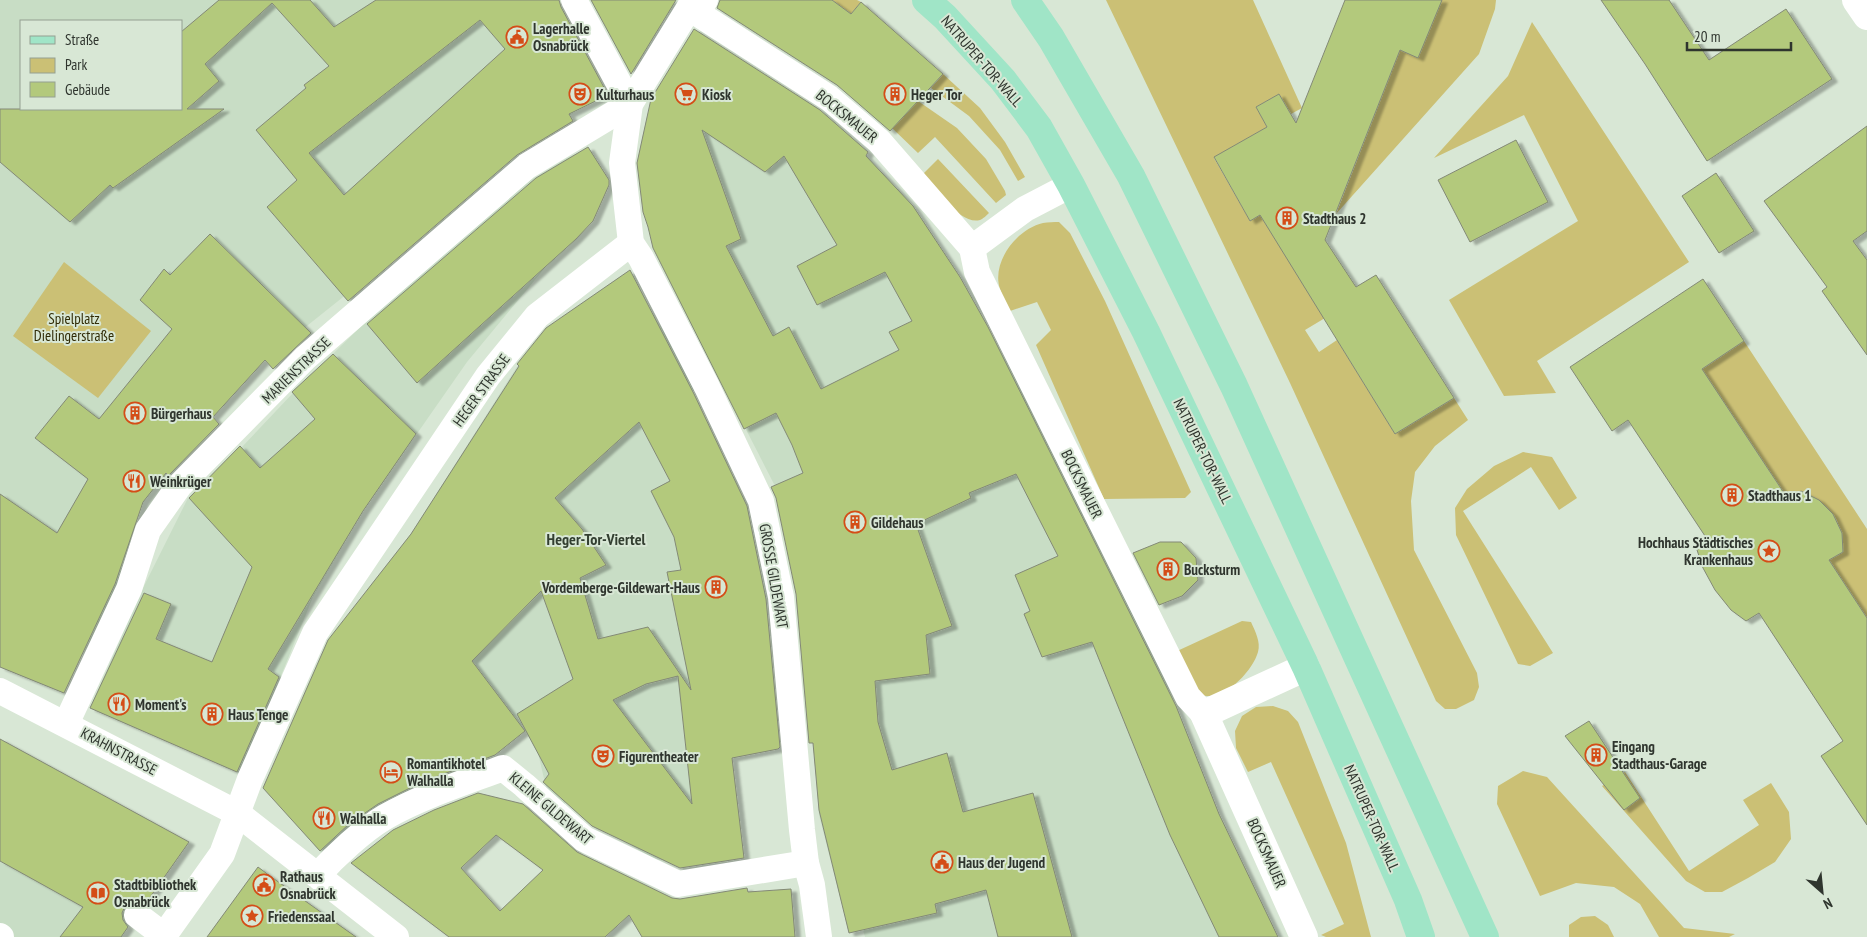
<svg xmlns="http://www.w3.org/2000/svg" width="1867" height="937" font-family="'PT Sans Narrow',sans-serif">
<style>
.built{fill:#c8ddc5;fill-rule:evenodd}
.green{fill:#cbc075}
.building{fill:#b3c97c;stroke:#838976;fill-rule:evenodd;filter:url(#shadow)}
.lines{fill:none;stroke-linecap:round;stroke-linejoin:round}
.pedestrian{stroke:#fff;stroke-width:26}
.minor{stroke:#fff;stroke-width:28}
.primary{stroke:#a0e5c7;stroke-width:28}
.labels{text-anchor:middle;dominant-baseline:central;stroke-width:4;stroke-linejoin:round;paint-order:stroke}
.poi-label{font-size:15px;font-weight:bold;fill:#2f352e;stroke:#d8e7d5;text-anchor:start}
.street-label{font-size:15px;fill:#2f352e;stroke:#d8e7d5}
.park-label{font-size:15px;fill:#312c07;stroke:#d8e7d5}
.neighbourhood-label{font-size:16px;font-weight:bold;fill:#333f31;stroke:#d8e7d5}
</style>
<defs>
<filter id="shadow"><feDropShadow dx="5.5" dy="3" stdDeviation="1" flood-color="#0004"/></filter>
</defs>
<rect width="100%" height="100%" fill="#d8e7d5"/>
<!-- built -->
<g class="built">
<path d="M 0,0 L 550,0 L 603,97 L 579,109 L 533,141 L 412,242 L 268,357 L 228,399 L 133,515 L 136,527 L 119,583 L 93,638 L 59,691 L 0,667 ZM 21,21 L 181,21 L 181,109 L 21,109 Z"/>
<path d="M 701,35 L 761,72 L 865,154 L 911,203 L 952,266 L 996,342 L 1101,536 L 1163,673 L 1219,814 L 1278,937 L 865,937 L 863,930 L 849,933 L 819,815 L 806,657 L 799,592 L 775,486 L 666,274 L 648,227 L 639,182 L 640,147 L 646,121 Z"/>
<path d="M 589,148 L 602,169 L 604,196 L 593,221 L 577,239 L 544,269 L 467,362 L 363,511 L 313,597 L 241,774 L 90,708 L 141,592 L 188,498 L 241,448 L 293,393 L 392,296 L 529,181 L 567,158 Z"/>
<path d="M 627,272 L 679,356 L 695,390 L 691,392 L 708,423 L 747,504 L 764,602 L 778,749 L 732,758 L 694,857 L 656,860 L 612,834 L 571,798 L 563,805 L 546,787 L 538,753 L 525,731 L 493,756 L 490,754 L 469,766 L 324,856 L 290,817 L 355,611 L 372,583 L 411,534 L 516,368 L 548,327 Z"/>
<path d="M 0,739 L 147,901 L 121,937 L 0,937 Z"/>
</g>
<!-- green -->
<g class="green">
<path d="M 832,0 L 857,0 L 861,2 L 851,14 Z"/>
<path d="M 1106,0 L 1253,0 L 1302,108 L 1291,114 L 1279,94 L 1256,107 L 1267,127 L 1214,158 L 1250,221 L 1260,215 L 1325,318 L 1305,330 L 1319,352 L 1337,340 L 1395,434 L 1454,398 L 1468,420 L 1435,446 L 1415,472 L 1411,501 L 1414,550 L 1477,673 L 1479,687 L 1474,700 L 1456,709 L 1445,709 L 1436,701 L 1290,383 Z"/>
<path d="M 1430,0 L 1496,0 L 1495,9 L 1479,54 L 1336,214 L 1400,50 L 1418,57 L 1439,5 Z"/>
<path d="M 1532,22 L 1689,262 L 1537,361 L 1556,393 L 1504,396 L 1449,300 L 1578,221 L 1524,115 L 1434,158 L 1508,76 Z"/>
<path d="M 943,74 L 980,108 L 1005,142 L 1025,177 L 1018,181 L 1000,150 L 969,116 L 931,88 Z"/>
<path d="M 918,101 L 957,128 L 986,159 L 1005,191 L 1006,195 L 996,203 L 935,137 L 918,153 L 892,128 Z"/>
<path d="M 938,159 L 989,213 C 987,215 983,219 980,220 C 961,226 933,187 922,175 Z"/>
<path d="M 1059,222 L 1070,233 L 1105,301 L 1191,492 L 1185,498 L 1104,499 L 1036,345 L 1051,330 L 1037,302 L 1010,311 C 1006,304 1002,296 1000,289 C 991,262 1017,229 1043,223 C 1048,222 1054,222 1059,222 Z"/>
<path d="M 64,262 L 151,331 L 98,398 L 13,336 Z"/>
<path d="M 1744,341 L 1867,529 L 1867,618 L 1829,560 L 1843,552 C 1842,519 1831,505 1802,491 L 1788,499 L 1723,401 L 1671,390 Z"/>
<path d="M 1523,452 L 1552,457 L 1577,498 L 1559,510 L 1531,467 L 1463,511 L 1553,653 L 1530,666 L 1518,664 L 1456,535 L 1455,508 L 1467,489 L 1494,466 Z"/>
<path d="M 1242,621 L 1251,622 C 1255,631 1261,642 1258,652 C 1253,670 1227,698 1207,696 C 1203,696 1199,694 1196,693 L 1175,652 Z"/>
<path d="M 1273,706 L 1288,711 L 1298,722 L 1346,843 L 1371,937 L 1326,937 L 1321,935 L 1344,924 L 1271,762 L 1248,772 L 1236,748 L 1235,731 L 1242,716 L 1256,707 Z"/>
<path d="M 1523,771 L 1547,777 L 1684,928 L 1735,934 L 1729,937 L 1659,937 L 1640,904 L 1614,887 L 1576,883 L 1540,896 L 1497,804 L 1498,786 Z"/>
<path d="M 1625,772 L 1689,871 L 1759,825 L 1743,800 L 1771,783 L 1789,812 L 1791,839 L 1775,862 L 1748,878 L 1722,892 L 1705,892 L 1686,881 L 1602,786 Z"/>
<path d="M 1595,916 L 1608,925 L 1614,937 L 1569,937 L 1569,925 L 1581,917 Z"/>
</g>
<!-- building -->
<g class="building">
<path d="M 219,0 L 310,0 L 334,27 L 376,0 L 559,0 L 561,7 L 608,95 L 569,114 L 573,121 L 517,155 L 348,301 L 267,207 L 297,180 L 256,130 L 306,88 L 304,85 L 329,66 L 272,3 L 205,64 L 219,81 L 187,109 L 224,109 L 113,188 L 110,185 L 70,222 L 0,162 L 0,109 L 181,109 L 181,32 ZM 480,20 L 505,49 L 344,195 L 309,153 Z"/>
<path d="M 591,0 L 676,0 L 631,74 Z"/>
<path d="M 720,0 L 832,0 L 851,14 L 861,2 L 943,74 L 890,131 L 837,85 L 717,8 Z"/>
<path d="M 1345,0 L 1442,0 L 1418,58 L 1400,50 L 1325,240 L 1356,287 L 1376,275 L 1454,398 L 1395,434 L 1260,215 L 1250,221 L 1214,157 L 1267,127 L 1256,107 L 1279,94 L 1296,123 Z"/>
<path d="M 1601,0 L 1669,0 L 1709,60 L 1786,9 L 1832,79 L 1707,161 L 1645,64 Z"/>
<path d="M 694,29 L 820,110 L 868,152 L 866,156 L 913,206 L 960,277 L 988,327 L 1176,706 L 1219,814 L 1278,937 L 1219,937 L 1170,835 L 1092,642 L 1042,657 L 1024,614 L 1030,611 L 1015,575 L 1058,556 L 1016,474 L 969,493 L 971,498 L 916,524 L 952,626 L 926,635 L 930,674 L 875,681 L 878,722 L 892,770 L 947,753 L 963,812 L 1033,793 L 1072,937 L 998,937 L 986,890 L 935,904 L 937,913 L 849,933 L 819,810 L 813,743 L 809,743 L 796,594 L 776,498 L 771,487 L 803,473 L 792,445 L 776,413 L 744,429 L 653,248 L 648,227 L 643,212 L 637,163 L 651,99 ZM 702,130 L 765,172 L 784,156 L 837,245 L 797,266 L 817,305 L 885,272 L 912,321 L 889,332 L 899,350 L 821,389 L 789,327 L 773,336 L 726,246 L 741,239 Z"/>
<path d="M 1867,126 L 1867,231 L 1853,241 L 1867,260 L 1867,355 L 1822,291 L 1827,287 L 1764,201 Z"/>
<path d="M 1516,140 L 1548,202 L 1470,242 L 1438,180 Z"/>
<path d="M 588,147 L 609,180 L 609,185 L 593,221 L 576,239 L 417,383 L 367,324 L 536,178 Z"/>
<path d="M 1716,173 L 1754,231 L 1719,253 L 1682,196 Z"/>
<path d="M 210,234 L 311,333 L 273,369 L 265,360 L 213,417 L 219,424 L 168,476 L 166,473 L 143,502 L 115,584 L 64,693 L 0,667 L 0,494 L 57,533 L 88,479 L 35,438 L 69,396 L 99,419 L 172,329 L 140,300 L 164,269 L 170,275 Z"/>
<path d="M 630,270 L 694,394 L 747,506 L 766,599 L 780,747 L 778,749 L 732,758 L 744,858 L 680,868 L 592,826 L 543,782 L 549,774 L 517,714 L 573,679 L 541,591 L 472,661 L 525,731 L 495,755 L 422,782 L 378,804 L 349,824 L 320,851 L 263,788 L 328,640 L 411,534 L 519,366 L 517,364 L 546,328 ZM 639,422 L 670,481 L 651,491 L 674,537 L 681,570 L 667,572 L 691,690 L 648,627 L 598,639 L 580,578 L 606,565 L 582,529 L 555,498 ZM 678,676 L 692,804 L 613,700 L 646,684 Z"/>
<path d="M 1703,279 L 1744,341 L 1702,369 L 1788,499 L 1801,491 L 1819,500 L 1833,514 L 1842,533 L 1843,552 L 1829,560 L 1867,618 L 1867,825 L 1821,756 L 1843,741 L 1759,613 L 1746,621 L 1731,610 L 1715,590 L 1703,568 L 1697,550 L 1709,542 L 1628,420 L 1612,431 L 1570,367 Z"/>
<path d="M 333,354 L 416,434 L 363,511 L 268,669 L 279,677 L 237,772 L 90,708 L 144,593 L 171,604 L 156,639 L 212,662 L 252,567 L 189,498 L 240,446 L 260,468 L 315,419 L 292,392 Z"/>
<path d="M 1160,542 L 1181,542 L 1196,558 L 1198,580 L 1182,596 L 1159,605 L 1133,553 Z"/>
<path d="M 1589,721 L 1640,798 L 1624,810 L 1565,736 Z"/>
<path d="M 0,739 L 189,842 L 146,903 L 139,900 L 132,901 L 125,906 L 122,913 L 123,920 L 128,927 L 121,937 L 60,937 L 83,907 L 0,861 Z"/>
<path d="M 478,793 L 523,804 L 577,852 L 672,898 L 680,899 L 747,888 L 748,892 L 791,889 L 795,937 L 642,937 L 629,915 L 605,937 L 449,937 L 351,863 L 393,830 L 434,810 ZM 496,835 L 543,870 L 500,911 L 461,868 Z"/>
<path d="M 258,867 L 270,876 L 356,937 L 207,937 Z"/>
</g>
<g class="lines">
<!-- pedestrian -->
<g class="pedestrian">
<path d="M 574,0 L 630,104"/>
<path d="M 705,0 L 697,13 L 689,8 L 630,104 L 622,163 L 631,243 L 641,258 L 707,387 L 761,501 L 781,597 L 802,830 L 806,863 L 812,885 L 819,937"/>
<path d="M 697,13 L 829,98 L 879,141 L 972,248 L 977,272 L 1188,697 L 1204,714"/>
<path d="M 972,248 L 1025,209 L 1071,185"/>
<path d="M 0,691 L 237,813 L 396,937"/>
<path d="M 66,724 L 129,589 L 148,530 L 179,486 L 305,358 L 527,166 L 630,104"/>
<path d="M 318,875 C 335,856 363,830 385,817 C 422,796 463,783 503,768 L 524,785 L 584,839 L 678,884 L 806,863"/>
<path d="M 137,915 L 166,937"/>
<path d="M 0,936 L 1,937"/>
<path d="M 163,937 L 222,854 L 250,779 L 315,633 L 488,376 L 537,316 L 631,243"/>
</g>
<!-- minor -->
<g class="minor">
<path d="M 1856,0 L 1867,16"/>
<path d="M 1304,937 L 1204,714 L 1306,667"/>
</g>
<!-- primary -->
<g class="primary">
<path d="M 926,0 L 945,17 L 1003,80 L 1039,128 L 1071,185 L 1146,332 L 1306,667 L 1408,900 L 1421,937"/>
<path d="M 1025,0 L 1051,38 L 1131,176 L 1234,386 L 1485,937"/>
</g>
</g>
<!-- icons -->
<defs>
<g id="civic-ring" transform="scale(1.125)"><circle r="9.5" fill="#d8e7d5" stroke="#d44d17" stroke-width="1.5"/><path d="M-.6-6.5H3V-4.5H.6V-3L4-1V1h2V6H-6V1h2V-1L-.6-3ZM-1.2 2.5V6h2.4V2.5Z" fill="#d44d17"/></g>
<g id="theatre-ring" transform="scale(1.125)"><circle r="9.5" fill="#d8e7d5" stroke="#d44d17" stroke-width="1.5"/><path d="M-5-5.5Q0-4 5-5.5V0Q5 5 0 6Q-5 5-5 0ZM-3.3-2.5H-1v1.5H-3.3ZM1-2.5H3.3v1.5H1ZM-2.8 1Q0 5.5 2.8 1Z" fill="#d44d17"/></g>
<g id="supermarket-ring" transform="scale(1.125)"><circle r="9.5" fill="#d8e7d5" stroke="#d44d17" stroke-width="1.5"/><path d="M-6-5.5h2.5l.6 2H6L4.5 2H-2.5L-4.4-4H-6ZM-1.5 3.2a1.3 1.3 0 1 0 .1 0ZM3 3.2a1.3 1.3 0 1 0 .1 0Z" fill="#d44d17"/></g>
<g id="building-ring" transform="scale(1.125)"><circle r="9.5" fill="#d8e7d5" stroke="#d44d17" stroke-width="1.5"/><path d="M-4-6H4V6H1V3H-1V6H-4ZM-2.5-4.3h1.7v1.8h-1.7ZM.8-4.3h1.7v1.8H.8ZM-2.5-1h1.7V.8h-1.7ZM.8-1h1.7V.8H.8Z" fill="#d44d17"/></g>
<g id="restaurant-ring" transform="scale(1.125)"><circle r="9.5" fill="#d8e7d5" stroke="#d44d17" stroke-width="1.5"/><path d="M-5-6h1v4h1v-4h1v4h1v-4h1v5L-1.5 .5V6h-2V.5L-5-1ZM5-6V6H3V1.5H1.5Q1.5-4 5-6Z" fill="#d44d17"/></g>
<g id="sight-ring" transform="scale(1.125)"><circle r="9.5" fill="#d8e7d5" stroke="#d44d17" stroke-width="1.5"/><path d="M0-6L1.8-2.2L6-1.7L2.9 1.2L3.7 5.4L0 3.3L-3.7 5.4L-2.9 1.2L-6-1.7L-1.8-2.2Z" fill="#d44d17"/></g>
<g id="hotel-ring" transform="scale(1.125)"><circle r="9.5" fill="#d8e7d5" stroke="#d44d17" stroke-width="1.5"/><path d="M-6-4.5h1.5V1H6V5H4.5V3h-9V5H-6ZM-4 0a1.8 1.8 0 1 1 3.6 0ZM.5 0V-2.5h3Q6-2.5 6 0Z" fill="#d44d17"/></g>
<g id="library-ring" transform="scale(1.125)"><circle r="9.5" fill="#d8e7d5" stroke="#d44d17" stroke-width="1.5"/><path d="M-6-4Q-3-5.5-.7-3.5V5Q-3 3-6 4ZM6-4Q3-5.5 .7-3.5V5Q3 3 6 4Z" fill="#d44d17"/></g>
</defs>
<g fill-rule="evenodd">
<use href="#civic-ring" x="517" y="37"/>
<use href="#theatre-ring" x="580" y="94"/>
<use href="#supermarket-ring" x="686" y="94"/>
<use href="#building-ring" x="895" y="94"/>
<use href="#building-ring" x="1287" y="218"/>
<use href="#building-ring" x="135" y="413"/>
<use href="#restaurant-ring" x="134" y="481"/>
<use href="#building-ring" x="1732" y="495"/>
<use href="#building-ring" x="855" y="522"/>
<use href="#sight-ring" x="1769" y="551"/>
<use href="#building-ring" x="1168" y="569"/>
<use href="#building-ring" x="716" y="587"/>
<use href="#restaurant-ring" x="119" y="704"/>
<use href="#building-ring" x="212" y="714"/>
<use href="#building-ring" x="1596" y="755"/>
<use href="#theatre-ring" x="603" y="756"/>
<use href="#hotel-ring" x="391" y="772"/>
<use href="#restaurant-ring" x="324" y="818"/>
<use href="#civic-ring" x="942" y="862"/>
<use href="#civic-ring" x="264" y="885"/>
<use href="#library-ring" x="98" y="893"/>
<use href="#sight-ring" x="252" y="916"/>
</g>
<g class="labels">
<!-- poi labels -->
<g class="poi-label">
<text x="533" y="28">Lagerhalle<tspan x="533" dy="17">Osnabrück</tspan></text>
<text x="596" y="94">Kulturhaus</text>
<text x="702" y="94">Kiosk</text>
<text x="911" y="94">Heger Tor</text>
<text x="1303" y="218">Stadthaus 2</text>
<text x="151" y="413">Bürgerhaus</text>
<text x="150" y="481">Weinkrüger</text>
<text x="1748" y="495">Stadthaus 1</text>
<text x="871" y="522">Gildehaus</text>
<text x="1753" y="542" text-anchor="end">Hochhaus Städtisches<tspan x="1753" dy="17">Krankenhaus</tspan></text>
<text x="1184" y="569">Bucksturm</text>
<text x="700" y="587" text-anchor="end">Vordemberge-Gildewart-Haus</text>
<text x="135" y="704">Moment's</text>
<text x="228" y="714">Haus Tenge</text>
<text x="1612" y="746">Eingang<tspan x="1612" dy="17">Stadthaus-Garage</tspan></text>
<text x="619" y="756">Figurentheater</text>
<text x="407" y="763">Romantikhotel<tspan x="407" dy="17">Walhalla</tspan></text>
<text x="340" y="818">Walhalla</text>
<text x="958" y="862">Haus der Jugend</text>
<text x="280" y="876">Rathaus<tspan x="280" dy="17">Osnabrück</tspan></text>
<text x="114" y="884">Stadtbibliothek<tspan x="114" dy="17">Osnabrück</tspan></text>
<text x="268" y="916">Friedenssaal</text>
</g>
<!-- street labels -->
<g class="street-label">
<text transform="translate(982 61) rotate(49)">NATRUPER-TOR-WALL</text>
<text transform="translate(847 116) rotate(39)">BOCKSMAUER</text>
<text transform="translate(296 370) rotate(-44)">MARIENSTRASSE</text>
<text transform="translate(481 390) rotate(-54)">HEGER STRASSE</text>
<text transform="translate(1203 451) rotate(64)">NATRUPER-TOR-WALL</text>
<text transform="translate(1082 484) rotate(64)">BOCKSMAUER</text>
<text transform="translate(774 576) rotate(80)">GROSSE GILDEWART</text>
<text transform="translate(119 751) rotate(28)">KRAHNSTRASSE</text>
<text transform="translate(551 808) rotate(40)">KLEINE GILDEWART</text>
<text transform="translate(1372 818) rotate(66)">NATRUPER-TOR-WALL</text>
<text transform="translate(1267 853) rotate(66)">BOCKSMAUER</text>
</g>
<!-- park labels -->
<g class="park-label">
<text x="74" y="318">Spielplatz<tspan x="74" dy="17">Dielingerstraße</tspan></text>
</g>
<!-- neighbourhood labels -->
<g class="neighbourhood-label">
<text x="596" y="539">Heger-Tor-Viertel</text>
</g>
</g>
<!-- legend -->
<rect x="20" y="20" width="162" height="90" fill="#d8e7d5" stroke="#94a092"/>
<rect x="30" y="36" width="25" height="8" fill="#a0e5c7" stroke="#94a092"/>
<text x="65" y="45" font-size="15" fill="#2f352e">Straße</text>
<rect x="30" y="58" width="25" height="15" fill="#cbc075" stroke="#94a092"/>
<text x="65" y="70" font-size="15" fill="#2f352e">Park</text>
<rect x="30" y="82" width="25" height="15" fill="#b3c97c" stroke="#94a092"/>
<text x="65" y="95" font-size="15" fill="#2f352e">Gebäude</text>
<!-- north arrow -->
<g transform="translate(1822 892) rotate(153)" stroke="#d8e7d5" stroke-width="4" paint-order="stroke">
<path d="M0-4L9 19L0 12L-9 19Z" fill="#2f352e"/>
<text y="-8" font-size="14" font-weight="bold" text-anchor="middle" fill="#2f352e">N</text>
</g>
<!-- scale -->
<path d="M1687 42v8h104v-8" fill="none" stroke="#2f352e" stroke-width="2.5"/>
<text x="1694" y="42" font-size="15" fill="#2f352e" stroke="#d8e7d5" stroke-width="4" paint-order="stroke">20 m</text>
</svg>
